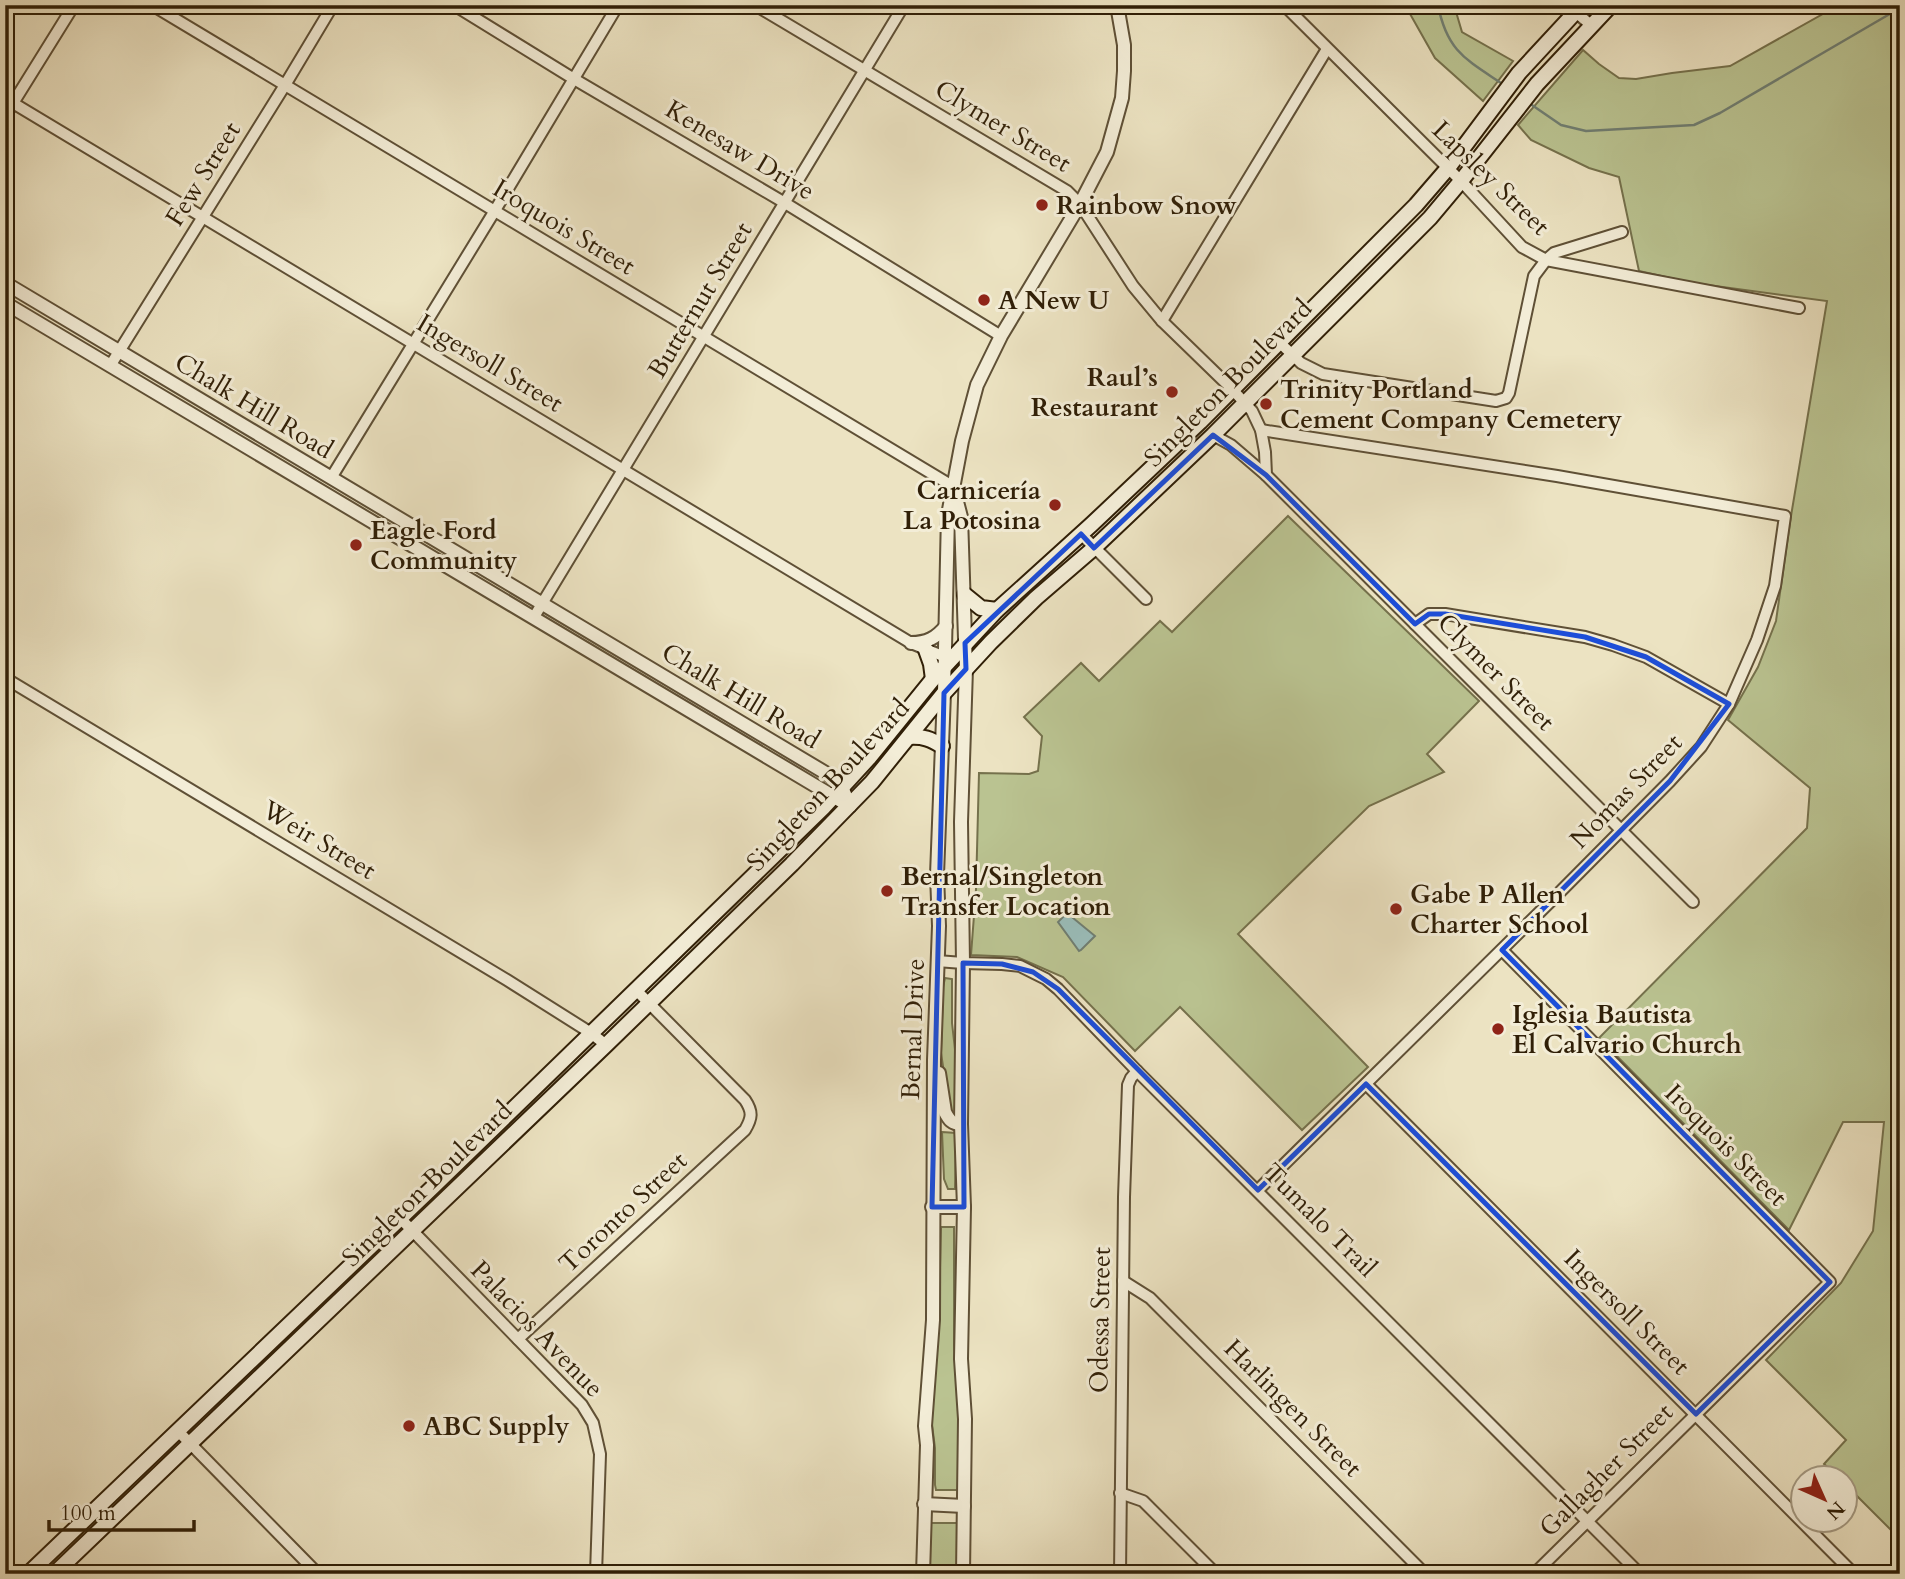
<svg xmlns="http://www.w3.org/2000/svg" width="1905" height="1579" font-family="Cardo,serif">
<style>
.green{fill:#bac391;stroke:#75714c;stroke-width:2}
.water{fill:#9abdba;stroke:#707e72;stroke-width:2}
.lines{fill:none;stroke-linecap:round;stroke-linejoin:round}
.stream{stroke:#707e72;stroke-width:2.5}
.minor-casing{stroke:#5f5036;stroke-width:14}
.tertiary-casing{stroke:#5f5036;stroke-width:16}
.secondary-casing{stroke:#301f07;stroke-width:18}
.minor{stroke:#f3edd7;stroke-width:10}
.tertiary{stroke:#f3edd7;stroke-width:12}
.secondary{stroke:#f3edd7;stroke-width:14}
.marked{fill:none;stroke:#1d4ed8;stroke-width:5;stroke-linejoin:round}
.poi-dot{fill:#8f2418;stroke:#f3edd7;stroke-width:2.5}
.labels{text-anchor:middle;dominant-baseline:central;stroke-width:6;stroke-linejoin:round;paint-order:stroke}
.street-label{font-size:26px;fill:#301f07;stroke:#f3edd7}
.poi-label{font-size:26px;font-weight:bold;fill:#301f07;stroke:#f3edd7;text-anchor:start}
</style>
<rect width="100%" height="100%" fill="#ece3c2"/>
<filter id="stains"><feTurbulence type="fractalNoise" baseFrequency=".00286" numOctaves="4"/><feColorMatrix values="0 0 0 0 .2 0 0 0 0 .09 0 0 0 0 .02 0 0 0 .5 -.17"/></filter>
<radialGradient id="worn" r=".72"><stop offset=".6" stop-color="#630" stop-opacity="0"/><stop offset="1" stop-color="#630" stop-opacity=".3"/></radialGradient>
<!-- green -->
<g class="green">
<path d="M 1405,5 L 1454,5 L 1462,32 L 1513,61 L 1483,101 L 1435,58 Z"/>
<path d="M 1839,5 L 1900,5 L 1900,1539 L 1846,1485 L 1846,1478 L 1838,1477 L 1824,1464 L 1846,1440 L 1766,1360 L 1841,1283 L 1873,1231 L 1884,1122 L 1843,1122 L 1789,1230 L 1599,1038 L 1807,828 L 1810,788 L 1728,720 L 1758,667 L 1776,621 L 1790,522 L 1827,301 L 1693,283 L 1639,271 L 1619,177 L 1589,168 L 1531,140 L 1518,125 L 1583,50 L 1599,64 L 1619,78 L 1636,79 L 1672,73 L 1730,66 Z"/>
<path d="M 1288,516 L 1479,701 L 1427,754 L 1444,772 L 1369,806 L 1238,934 L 1368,1067 L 1302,1130 L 1180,1007 L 1135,1051 L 1063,977 L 1017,957 L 971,955 L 976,889 L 979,773 L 1029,774 L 1038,771 L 1042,736 L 1024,717 L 1081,663 L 1099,681 L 1160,621 L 1172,632 Z"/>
<path d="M 945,978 L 952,979 L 952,1023 L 957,1067 L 956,1113 L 950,1113 L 941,1053 L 943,987 Z"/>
<path d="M 942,1132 L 956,1133 L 955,1189 L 948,1189 L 944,1179 Z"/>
<path d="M 941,1227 L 954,1227 L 954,1345 L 959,1409 L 958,1490 L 936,1490 L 935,1485 L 935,1448 L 931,1417 L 939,1308 Z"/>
<path d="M 930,1523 L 958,1523 L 958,1574 L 929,1574 Z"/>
</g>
<!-- water -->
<path class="water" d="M 1067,913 L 1095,936 L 1081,950 L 1079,951 L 1058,922 Z"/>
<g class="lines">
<!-- stream -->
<g class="stream">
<path d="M 1438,5 C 1447,52 1467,60 1504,85"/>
<path d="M 1529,103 L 1561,125 L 1586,131 L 1694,125 L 1720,113 L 1900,8"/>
</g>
<!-- minor casing -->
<g class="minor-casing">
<g id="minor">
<path d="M 152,5 L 954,487"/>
<path d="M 454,5 L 574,79 L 785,203 L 1001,336"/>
<path d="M 755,5 L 1067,191 L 1080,204 L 1133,286 L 1162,321 L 1232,389 L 1252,411 L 1261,430 L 1265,452 L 1266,475 L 1693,902"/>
<path d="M 1284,5 L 1461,181 L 1522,247 L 1546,260 L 1799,308"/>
<path d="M 1567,5 L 1591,25"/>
<path d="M 13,103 L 911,643 L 945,657"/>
<path d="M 5,116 L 74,5"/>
<path d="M 1162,321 L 1327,49"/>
<path d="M 1279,342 L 1301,363 L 1323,374 L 1496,401 L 1506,398 L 1509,393 L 1534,276 L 1546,260 L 1554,253 L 1622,232"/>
<path d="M 110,366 L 285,85 L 333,5"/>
<path d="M 1213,435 L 1231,445 L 1266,475"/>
<path d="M 331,478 L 494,212 L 618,5"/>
<path d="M 1081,534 L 1146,599"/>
<path d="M 534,617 L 904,5"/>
<path d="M 1415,624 L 1429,614 L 1445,614 L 1585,637 L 1613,645 L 1646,657 L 1729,704"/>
<path d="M 5,678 L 507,980 L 591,1033 L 606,1045"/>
<path d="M 1502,950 L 1830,1282 L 1534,1574"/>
<path d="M 937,961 L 963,963 L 1002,964 L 1020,966 L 1046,979 L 1058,989 L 1137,1071 L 1640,1574"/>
<path d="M 1366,1084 L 1854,1574"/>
<path d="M 1258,1190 L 1554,898 L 1670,781 L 1701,747 L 1729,704 L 1757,640 L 1775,586 L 1785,516 L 1557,476 L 1261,430"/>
<path d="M 400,1218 L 582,1405 L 593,1423 L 600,1454 L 596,1574"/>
<path d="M 1123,1281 L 1150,1298 L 1425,1574"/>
<path d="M 518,1339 L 745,1130 C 752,1118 753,1112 745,1100 L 636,990"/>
<path d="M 177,1430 L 318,1574"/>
<path d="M 1120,1493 L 1143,1501 L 1216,1574"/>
<path d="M 5,1573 L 6,1574"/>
<path d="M 1120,1574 L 1124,1197 L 1128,1085 L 1131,1078 L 1137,1071"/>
</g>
</g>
<!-- tertiary casing -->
<g class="tertiary-casing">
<g id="tertiary">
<path d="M 5,283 L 834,778 L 842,787 L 850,806"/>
<path d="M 5,303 L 841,801"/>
<path d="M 955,494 L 961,517 L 966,669 L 961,822 L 963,963 L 961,1124 L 964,1207 L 961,1359 L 965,1419 L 963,1574"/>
<path d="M 911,643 C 927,643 936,638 946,626"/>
<path d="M 939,1073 L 945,1112 C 949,1120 952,1124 961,1124"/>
<path d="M 932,1207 L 964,1207"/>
<path d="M 924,1504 L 964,1506"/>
<path d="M 923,1574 L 927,1445 L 925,1426 L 933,1320 L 934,1060 L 939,926 L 937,875 L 944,693 L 948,515 L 962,441 L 977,385 L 1001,336 L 1080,204 L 1107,152 L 1122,98 L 1124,71 L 1124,45 L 1117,5"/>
</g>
</g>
<!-- secondary casing -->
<g class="secondary-casing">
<g id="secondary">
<path d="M 965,595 L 981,608 L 997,610"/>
<path d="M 926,650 L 931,664 L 933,679"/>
<path d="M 909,737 C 923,736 931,739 942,746"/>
<path d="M 28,1574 L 434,1186 L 823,808 L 869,758 L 933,679 L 997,610 L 1091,525 L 1200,422 L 1416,205 L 1448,168 L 1519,73 L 1582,5"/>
<path d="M 54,1574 L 606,1045 L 792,864 L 872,782 L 944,693 L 991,642 L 1036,598 L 1094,548 L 1213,435 L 1430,218 L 1461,181 L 1537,84 L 1611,5"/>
</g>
</g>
<!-- minor -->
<use href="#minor" class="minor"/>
<!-- tertiary -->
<use href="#tertiary" class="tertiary"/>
<!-- secondary -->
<use href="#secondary" class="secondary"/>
</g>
<!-- marked area -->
<path class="marked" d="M 1213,435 L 1266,475 L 1415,624 L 1429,614 L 1445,614 L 1585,637 L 1646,657 L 1729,704 L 1670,781 L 1502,950 L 1830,1282 L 1696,1414 L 1366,1084 L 1258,1190 L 1058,989 L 1033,972 L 1002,964 L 963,963 L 964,1207 L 932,1207 L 944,693 L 966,669 L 965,643 L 1081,534 L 1094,548 Z"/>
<!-- markers -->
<g class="poi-dot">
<circle cx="1042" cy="205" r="7"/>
<circle cx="984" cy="300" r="7"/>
<circle cx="1172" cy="392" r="7"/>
<circle cx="1266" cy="404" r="7"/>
<circle cx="1055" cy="505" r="7"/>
<circle cx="356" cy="545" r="7"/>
<circle cx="887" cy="891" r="7"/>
<circle cx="1396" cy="909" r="7"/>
<circle cx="1498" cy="1029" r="7"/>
<circle cx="409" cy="1426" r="7"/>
</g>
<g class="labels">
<!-- street labels -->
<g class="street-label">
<text transform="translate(1003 126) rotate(31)">Clymer Street</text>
<text transform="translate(740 150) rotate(31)">Kenesaw Drive</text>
<text transform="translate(203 174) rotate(-58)">Few Street</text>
<text transform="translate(1491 178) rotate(44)">Lapsley Street</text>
<text transform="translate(564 227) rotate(31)">Iroquois Street</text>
<text transform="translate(700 300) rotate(-59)">Butternut Street</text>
<text transform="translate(490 363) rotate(31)">Ingersoll Street</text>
<text transform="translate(1228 383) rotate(-45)">Singleton Boulevard</text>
<text transform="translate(254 406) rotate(31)">Chalk Hill Road</text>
<text transform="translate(1496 672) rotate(45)">Clymer Street</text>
<text transform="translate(741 696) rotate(31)">Chalk Hill Road</text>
<text transform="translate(828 785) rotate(-47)">Singleton Boulevard</text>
<text transform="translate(1626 791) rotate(-46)">Nomas Street</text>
<text transform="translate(319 840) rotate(31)">Weir Street</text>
<text transform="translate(913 1029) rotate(-88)">Bernal Drive</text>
<text transform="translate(1726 1145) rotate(45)">Iroquois Street</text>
<text transform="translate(427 1184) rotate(-44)">Singleton Boulevard</text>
<text transform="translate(623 1212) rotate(-43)">Toronto Street</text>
<text transform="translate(1320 1220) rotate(45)">Tumalo Trail</text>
<text transform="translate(1627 1312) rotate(45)">Ingersoll Street</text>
<text transform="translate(1100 1320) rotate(-89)">Odessa Street</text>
<text transform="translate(537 1329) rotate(46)">Palacios Avenue</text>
<text transform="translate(1293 1408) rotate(45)">Harlingen Street</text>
<text transform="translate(1606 1470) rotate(-45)">Gallagher Street</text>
</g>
<!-- poi labels -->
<g class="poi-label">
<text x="1056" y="205">Rainbow Snow</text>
<text x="998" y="300">A New U</text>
<text x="1158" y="377" text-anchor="end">Raul’s<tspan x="1158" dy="30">Restaurant</tspan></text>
<text x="1280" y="389">Trinity Portland<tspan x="1280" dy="30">Cement Company Cemetery</tspan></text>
<text x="1041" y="490" text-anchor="end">Carnicería<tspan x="1041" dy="30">La Potosina</tspan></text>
<text x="370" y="530">Eagle Ford<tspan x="370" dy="30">Community</tspan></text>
<text x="901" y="876">Bernal/Singleton<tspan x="901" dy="30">Transfer Location</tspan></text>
<text x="1410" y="894">Gabe P Allen<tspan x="1410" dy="30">Charter School</tspan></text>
<text x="1512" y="1014">Iglesia Bautista<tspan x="1512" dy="30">El Calvario Church</tspan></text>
<text x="423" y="1426">ABC Supply</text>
</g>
</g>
<!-- margin -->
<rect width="1905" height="1579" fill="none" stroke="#ece3c2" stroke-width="28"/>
<rect x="7" y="7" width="1891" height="1565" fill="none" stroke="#301f07" stroke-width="3.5"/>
<rect x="14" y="14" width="1877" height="1551" fill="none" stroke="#301f07" stroke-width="2"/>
<!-- north arrow -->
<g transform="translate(1824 1499) rotate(135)"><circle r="33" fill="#f3edd7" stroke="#a59b84" stroke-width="2"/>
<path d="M0-5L12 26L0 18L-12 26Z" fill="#8f2418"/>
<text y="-10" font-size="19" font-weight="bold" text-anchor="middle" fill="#301f07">N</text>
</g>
<!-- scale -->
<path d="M49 1520v10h145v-10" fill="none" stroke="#301f07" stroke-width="3.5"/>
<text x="60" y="1520" font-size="21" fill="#301f07" stroke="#f3edd7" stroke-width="5" paint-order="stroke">100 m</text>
<rect width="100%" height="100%" filter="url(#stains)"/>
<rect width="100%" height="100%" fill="url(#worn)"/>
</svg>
